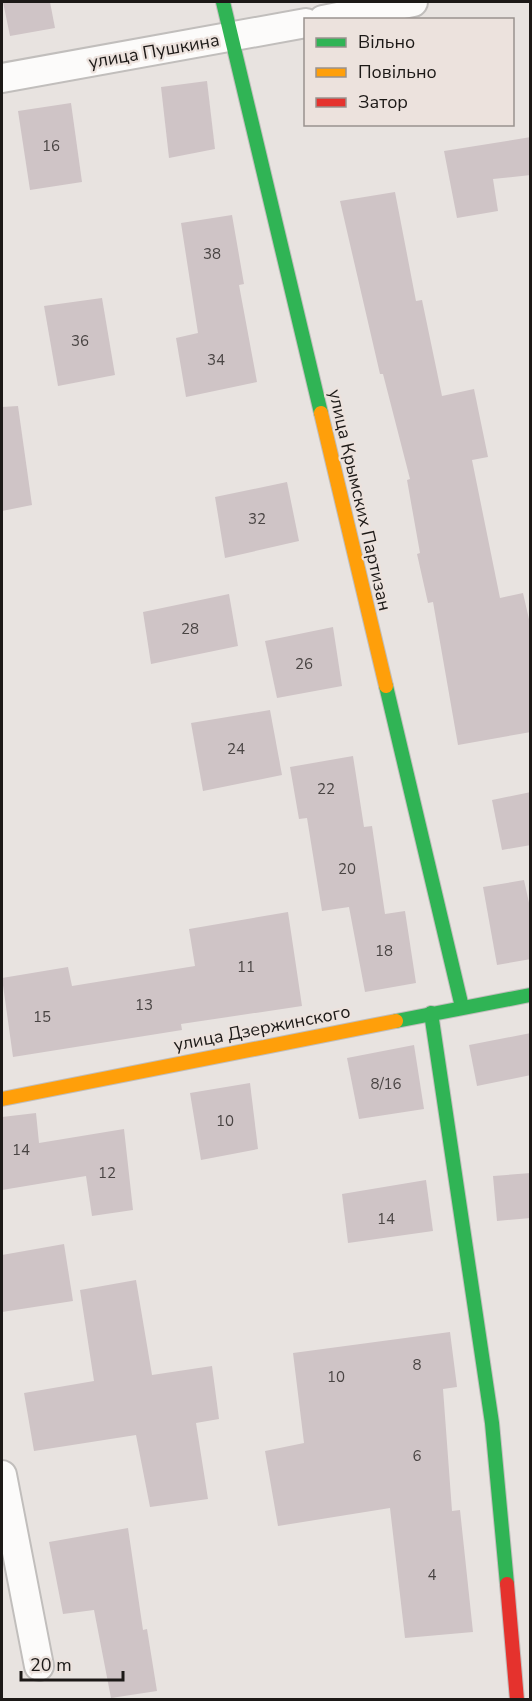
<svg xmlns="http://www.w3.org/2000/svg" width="532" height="1701" font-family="'Nunito Sans',sans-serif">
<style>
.building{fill:#cfc4c6}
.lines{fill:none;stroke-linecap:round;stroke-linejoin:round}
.street-casing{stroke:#c1bebc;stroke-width:32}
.fast-casing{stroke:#c1bebc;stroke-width:16}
.slow-casing{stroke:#c1bebc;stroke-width:16}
.jam-casing{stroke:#c1bebc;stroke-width:16}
.street{stroke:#fcfbfa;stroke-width:28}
.fast{stroke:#30b455;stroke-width:14}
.slow{stroke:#ff9f0a;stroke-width:14}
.jam{stroke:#e5322d;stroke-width:14}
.labels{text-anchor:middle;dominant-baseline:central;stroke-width:4.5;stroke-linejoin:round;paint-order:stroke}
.number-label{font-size:15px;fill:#494443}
.street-label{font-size:18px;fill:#1c1917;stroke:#ece2dd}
</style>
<rect width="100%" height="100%" fill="#e8e3e0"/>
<!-- building -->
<g class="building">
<path d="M 3,2 L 50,2 L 55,28 L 10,36 Z"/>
<path d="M 207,81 L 215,149 L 169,158 L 161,87 Z"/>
<path d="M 71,103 L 82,182 L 30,190 L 18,111 Z"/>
<path d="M 531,137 L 531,175 L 493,179 L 498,211 L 457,218 L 444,151 Z"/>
<path d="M 395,192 L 416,301 L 422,300 L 442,396 L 474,389 L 488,457 L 472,460 L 500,598 L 523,593 L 531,628 L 531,732 L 458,745 L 433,602 L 428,603 L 417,554 L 420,553 L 407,480 L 410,479 L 383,374 L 380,374 L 340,201 Z"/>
<path d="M 232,215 L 244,284 L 239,285 L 257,382 L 186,397 L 176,338 L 198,333 L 181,223 Z"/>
<path d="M 102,298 L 115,375 L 58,386 L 44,306 Z"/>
<path d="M 18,406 L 32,505 L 2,511 L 2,407 Z"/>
<path d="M 287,482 L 299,541 L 225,558 L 215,497 Z"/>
<path d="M 229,594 L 238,646 L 151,664 L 143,612 Z"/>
<path d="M 333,627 L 342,686 L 277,698 L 265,641 Z"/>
<path d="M 270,710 L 282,775 L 203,791 L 191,723 Z"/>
<path d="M 353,756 L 364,827 L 372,826 L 385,914 L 405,911 L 416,983 L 365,992 L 349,907 L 322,911 L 307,818 L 299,819 L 290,767 Z"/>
<path d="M 531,792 L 531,845 L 502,850 L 492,800 Z"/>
<path d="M 524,880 L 531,912 L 531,959 L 497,965 L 483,887 Z"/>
<path d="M 288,912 L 302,1006 L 181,1024 L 182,1030 L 13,1057 L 2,978 L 68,967 L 72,986 L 195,966 L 189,929 Z"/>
<path d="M 531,1033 L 531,1075 L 477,1086 L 469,1045 Z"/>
<path d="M 414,1045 L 424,1109 L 359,1119 L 347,1058 Z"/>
<path d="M 250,1083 L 258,1149 L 201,1160 L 190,1093 Z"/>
<path d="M 36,1113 L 39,1143 L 124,1129 L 133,1210 L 92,1216 L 86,1176 L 2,1190 L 2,1117 Z"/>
<path d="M 531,1173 L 531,1218 L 497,1221 L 493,1176 Z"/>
<path d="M 426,1180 L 433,1231 L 348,1243 L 342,1194 Z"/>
<path d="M 64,1244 L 73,1301 L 2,1312 L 2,1255 Z"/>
<path d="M 136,1280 L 152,1375 L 212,1366 L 219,1419 L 196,1423 L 208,1499 L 150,1507 L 136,1435 L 34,1451 L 24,1393 L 94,1381 L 80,1290 Z"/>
<path d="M 450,1332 L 457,1387 L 443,1389 L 452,1511 L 460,1510 L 473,1632 L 405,1638 L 390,1508 L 278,1526 L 265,1451 L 304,1443 L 293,1353 Z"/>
<path d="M 128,1528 L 143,1630 L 147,1629 L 157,1691 L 111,1698 L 94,1610 L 63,1614 L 49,1542 Z"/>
</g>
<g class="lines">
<!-- street casing -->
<g class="street-casing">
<g id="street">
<path d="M 323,20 L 413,2"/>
<path d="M 2,78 L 306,23"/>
<path d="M 2,1475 L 39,1666"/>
</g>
</g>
<!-- fast casing -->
<g class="fast-casing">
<g id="fast">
<path d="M 223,2 L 321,413"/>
<path d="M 386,686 L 462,1007"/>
<path d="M 431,1013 L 492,1423 L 507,1584"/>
<path d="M 396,1021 L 530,995"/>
</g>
</g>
<!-- slow casing -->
<g class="slow-casing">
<g id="slow">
<path d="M 321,413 L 386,686"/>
<path d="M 2,1099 L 396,1021"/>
</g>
</g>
<!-- jam casing -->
<g class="jam-casing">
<path id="jam" d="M 507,1584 L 517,1700"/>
</g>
<!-- street -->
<use href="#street" class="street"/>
<!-- fast -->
<use href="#fast" class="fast"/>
<!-- slow -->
<use href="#slow" class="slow"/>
<!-- jam -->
<use href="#jam" class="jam"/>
</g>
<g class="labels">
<!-- number labels -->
<g class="number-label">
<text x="51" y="146">16</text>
<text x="212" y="254">38</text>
<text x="80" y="341">36</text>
<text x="216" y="360">34</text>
<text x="257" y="519">32</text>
<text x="190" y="629">28</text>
<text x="304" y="664">26</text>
<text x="236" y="749">24</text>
<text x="326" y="789">22</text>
<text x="347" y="869">20</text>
<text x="384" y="951">18</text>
<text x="246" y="967">11</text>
<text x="144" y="1005">13</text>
<text x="42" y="1017">15</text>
<text x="386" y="1084">8/16</text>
<text x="225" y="1121">10</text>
<text x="21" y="1150">14</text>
<text x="107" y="1173">12</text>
<text x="386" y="1219">14</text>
<text x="417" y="1365">8</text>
<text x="336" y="1377">10</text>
<text x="417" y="1456">6</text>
<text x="432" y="1575">4</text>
</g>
<!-- street labels -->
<g class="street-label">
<text transform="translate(154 51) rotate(-10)">улица Пушкина</text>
<text transform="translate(360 500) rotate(77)">улица Крымских Партизан</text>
<text transform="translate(262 1028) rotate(-11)">улица Дзержинского</text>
</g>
</g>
<!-- border -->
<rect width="532" height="1701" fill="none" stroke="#1c1917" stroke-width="6"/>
<!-- legend -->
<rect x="304" y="18" width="210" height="108" fill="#ece2dd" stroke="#99928e" stroke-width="1.5"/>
<rect x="316" y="38" width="30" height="9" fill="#30b455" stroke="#99928e" stroke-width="1.5"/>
<text x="358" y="48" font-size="18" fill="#1c1917">Вільно</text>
<rect x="316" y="68" width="30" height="9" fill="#ff9f0a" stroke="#99928e" stroke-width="1.5"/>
<text x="358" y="78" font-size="18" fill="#1c1917">Повільно</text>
<rect x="316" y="98" width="30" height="9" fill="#e5322d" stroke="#99928e" stroke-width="1.5"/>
<text x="358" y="108" font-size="18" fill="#1c1917">Затор</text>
<!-- scale -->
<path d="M21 1671v9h102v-9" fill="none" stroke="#1c1917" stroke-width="3"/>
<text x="30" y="1671" font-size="18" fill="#1c1917" stroke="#ece2dd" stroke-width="4.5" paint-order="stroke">20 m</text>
</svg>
